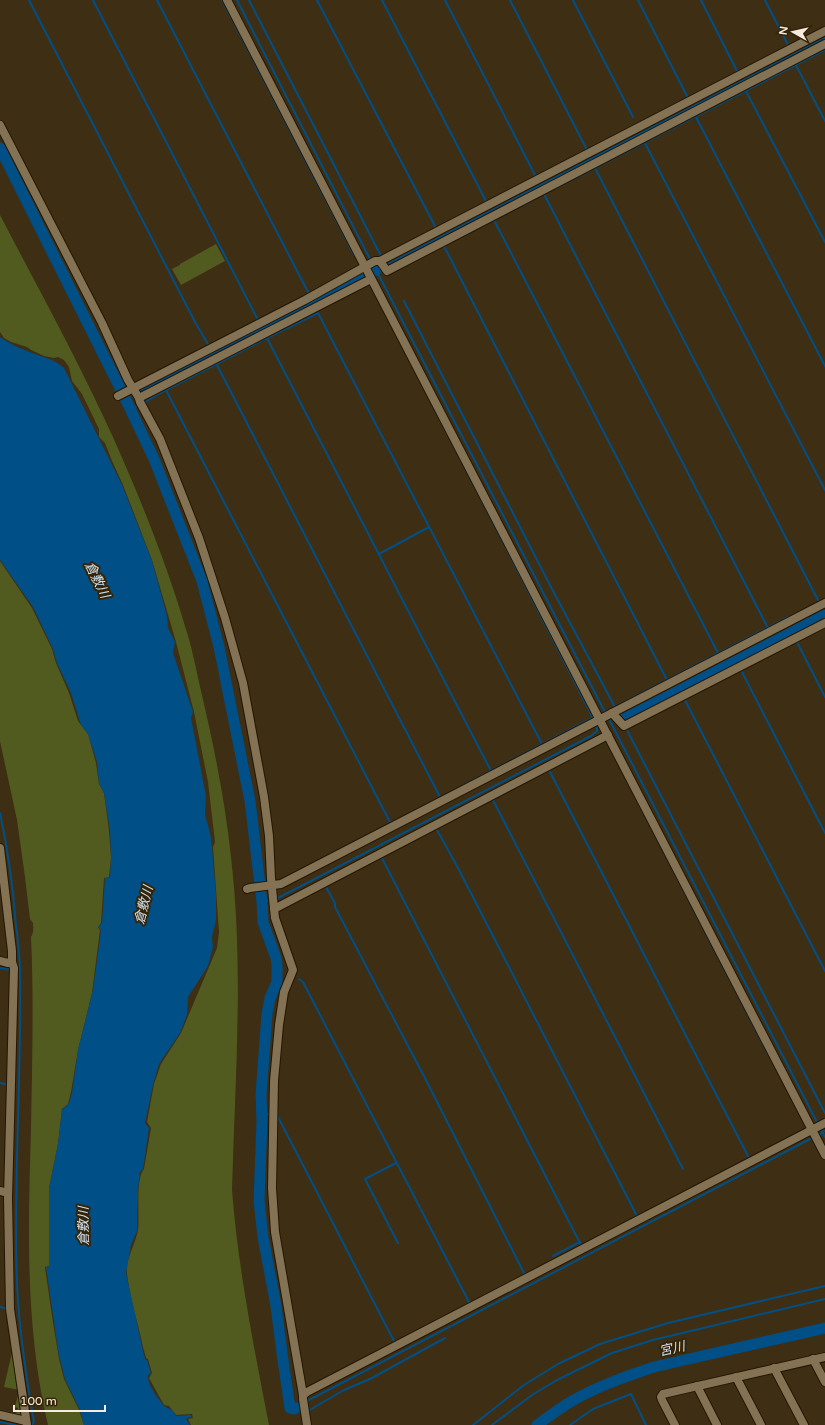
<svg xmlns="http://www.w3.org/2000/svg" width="825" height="1425" font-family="'Varela Round','Noto Sans JP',sans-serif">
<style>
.green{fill:#525b1f}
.water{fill:#004f87}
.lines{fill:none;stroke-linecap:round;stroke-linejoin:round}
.stream{stroke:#004f87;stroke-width:2}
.river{stroke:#004f87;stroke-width:11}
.minor-casing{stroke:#251600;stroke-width:10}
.minor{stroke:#847255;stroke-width:8}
.labels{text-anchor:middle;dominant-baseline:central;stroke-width:4;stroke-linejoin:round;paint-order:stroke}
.water-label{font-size:13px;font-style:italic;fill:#d1e1f2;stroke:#342408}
</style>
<rect width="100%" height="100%" fill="#3e2e13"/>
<!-- green -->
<g class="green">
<path d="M 0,215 C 38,288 78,360 112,435 C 139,495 166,562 185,626 C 192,647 196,669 201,691 C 214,746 225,801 231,857 C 244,968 235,1079 232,1190 C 238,1268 254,1348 269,1425 L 191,1425 L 188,1419 L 193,1418 L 192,1414 L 176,1415 L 169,1406 L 164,1405 L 149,1378 L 152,1373 L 148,1359 L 146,1358 L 143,1347 C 138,1323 130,1299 127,1274 C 125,1260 136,1243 138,1230 C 140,1215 135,1179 144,1169 L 151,1128 L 147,1122 L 154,1084 L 161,1064 L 181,1033 L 217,948 L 219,932 L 213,847 L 215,842 L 208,782 L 194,712 L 176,642 L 152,560 L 123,485 L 112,461 L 105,443 L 99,437 L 99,429 L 82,394 L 72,381 L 69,367 L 64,360 L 58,357 L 54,358 L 44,356 L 31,350 L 27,347 L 11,342 L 4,338 L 0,332 Z"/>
<path d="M 216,244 L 225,261 L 181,285 L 172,269 L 180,265 L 180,264 Z"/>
<path d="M 0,561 L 32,608 L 52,649 L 56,663 L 69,693 L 78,721 L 88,734 L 96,763 L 99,784 L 104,793 L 109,831 L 111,858 L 109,877 L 104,878 L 101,923 L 98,927 L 100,930 L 92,993 L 78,1050 L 71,1092 L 68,1104 L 62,1109 L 58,1144 L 49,1188 L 49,1266 L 45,1267 L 52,1316 L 59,1359 L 64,1379 L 79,1410 L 84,1425 L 48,1425 C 25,1328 28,1229 31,1130 C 32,1065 34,1001 31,937 C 34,932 33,928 33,923 L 30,919 L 25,877 L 17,820 L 0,741 Z"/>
<path d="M 13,1348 L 19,1390 L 4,1387 Z"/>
<path d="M 19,1391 L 22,1415 L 16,1414 L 18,1408 L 15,1407 Z"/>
</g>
<!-- water -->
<path class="water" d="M 0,337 C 11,345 22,349 35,354 C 46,358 55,360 64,368 L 122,485 L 152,561 L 167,616 L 168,628 L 175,642 L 173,653 L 193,712 L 191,718 L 206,796 L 205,814 L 211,837 L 216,895 L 216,920 L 212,937 L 213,947 L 208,966 L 188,997 L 187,1015 L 180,1033 L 159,1064 L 153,1085 L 145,1123 L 149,1128 L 143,1169 L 140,1172 L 138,1189 L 137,1231 L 131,1245 L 126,1273 L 143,1351 L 145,1359 L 147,1360 L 151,1373 L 148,1375 C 147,1385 158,1398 164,1406 C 171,1410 172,1408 176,1416 L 191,1415 L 192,1417 L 187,1418 L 186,1419 L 190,1425 L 84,1425 L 80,1410 L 65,1379 L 59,1356 L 46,1267 L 49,1267 L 49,1189 L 58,1144 L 62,1110 L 69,1103 L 72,1093 L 78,1050 L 93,990 L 101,930 L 98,927 L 102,923 L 105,878 L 110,877 L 111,858 L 110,831 L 104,793 L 99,783 L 97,762 L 88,734 L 81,725 L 71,693 L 57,663 L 53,649 L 33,607 L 0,560 Z"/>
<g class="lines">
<!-- stream -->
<g class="stream">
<path d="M 29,0 L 195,322 L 209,346"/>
<path d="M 93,0 L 257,318"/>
<path d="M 157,0 L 309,294"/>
<path d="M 222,0 L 354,255"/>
<path d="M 237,0 L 371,261"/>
<path d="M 249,0 L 381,256"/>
<path d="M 317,0 L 436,228"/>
<path d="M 382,0 L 486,201"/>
<path d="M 445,0 L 536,177"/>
<path d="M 510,0 L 587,150"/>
<path d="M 573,0 L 633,117"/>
<path d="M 638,0 L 688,98"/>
<path d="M 701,0 L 738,73"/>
<path d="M 765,0 L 788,45"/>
<path d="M 796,65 L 825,121"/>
<path d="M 746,91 L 825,242"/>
<path d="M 696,117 L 825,366"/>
<path d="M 645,143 L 825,490"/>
<path d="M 595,168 L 819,602"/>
<path d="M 556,188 L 825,50"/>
<path d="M 544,194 L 768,628"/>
<path d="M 494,220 L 718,653"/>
<path d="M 483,225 L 533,200"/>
<path d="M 444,246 L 667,680"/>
<path d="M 373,264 L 606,714"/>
<path d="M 386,265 L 825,38"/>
<path d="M 363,274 L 364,276"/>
<path d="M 404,301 L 552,589 L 615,707"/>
<path d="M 267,338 L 318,313 L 542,744"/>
<path d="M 408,357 L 593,718"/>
<path d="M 217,365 L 440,797"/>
<path d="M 166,390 L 267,338 L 491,771"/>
<path d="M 143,403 L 166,390 L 391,824"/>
<path d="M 131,409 L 139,405"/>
<path d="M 379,554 L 429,527"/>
<path d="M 791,633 L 792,634"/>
<path d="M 797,642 L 825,697"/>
<path d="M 741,670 L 825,833"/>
<path d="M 680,690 L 680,692"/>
<path d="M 685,700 L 825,971"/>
<path d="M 613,708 L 788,617"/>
<path d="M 608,717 L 818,1124"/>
<path d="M 627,730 L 825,1113"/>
<path d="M 606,740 L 768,1054"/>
<path d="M 549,770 L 749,1158"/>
<path d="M 464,785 L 594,717"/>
<path d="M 493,800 L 683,1169"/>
<path d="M 0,813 C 8,850 13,887 16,925 C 18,941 20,956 20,971 C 22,1076 13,1180 17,1284 C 19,1331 26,1376 34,1422 L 31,1425"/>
<path d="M 437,830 L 457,866 L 637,1216"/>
<path d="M 382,858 L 581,1245"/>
<path d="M 326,887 L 335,903 L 335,907 L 426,1080 L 525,1275"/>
<path d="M 276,899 L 591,736 L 597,731 L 597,727"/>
<path d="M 262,902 L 270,900"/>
<path d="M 0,968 L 12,970"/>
<path d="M 277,969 L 282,969"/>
<path d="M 299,979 L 303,982 L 470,1304"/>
<path d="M 0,1083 L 9,1085"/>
<path d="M 261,1113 L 270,1114"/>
<path d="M 277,1115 L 394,1341"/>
<path d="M 820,1128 L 825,1137"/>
<path d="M 820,1134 L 824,1131"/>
<path d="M 396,1163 L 365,1179 L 398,1243"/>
<path d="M 553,1256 L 580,1242"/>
<path d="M 0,1307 L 8,1309"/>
<path d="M 307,1401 L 812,1138"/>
<path d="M 296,1408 L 301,1405"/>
<path d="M 308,1411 L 344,1390 L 370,1379 L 445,1338"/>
<path d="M 0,1422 L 15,1425"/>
<path d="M 473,1425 L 524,1385 L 558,1364 L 600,1344 L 668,1323 L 825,1286"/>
<path d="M 492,1425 L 532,1395 L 557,1380 L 612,1353 L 653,1340 L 825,1299"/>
<path d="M 570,1425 L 593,1409 L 631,1394 L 646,1425"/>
</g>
<!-- river -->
<g class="river">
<path d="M 0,148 L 126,400 L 154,459 L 202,581 L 219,647 L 250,801 L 262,902 L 263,922 L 276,958 L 277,965 L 277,982 L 270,998 L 267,1014 L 261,1095 L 262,1121 L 259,1201 L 263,1237 L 276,1306 L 282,1353 L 290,1408 L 294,1409 L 296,1408"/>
<path d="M 374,271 L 376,270"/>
<path d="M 140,393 L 366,275"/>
<path d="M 622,720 L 825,615"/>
<path d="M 537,1425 C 548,1417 560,1408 572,1401 C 598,1386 627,1376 654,1367 L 825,1328"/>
</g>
<!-- minor casing -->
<g class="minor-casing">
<g id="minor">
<path d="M 227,0 L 825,1155"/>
<path d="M 0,125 L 102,323 L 128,380 L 139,398 L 140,402 L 160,439 L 199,538 L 225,618 L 243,683 L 264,797 L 269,836 L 271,878 L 275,918 L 293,970 L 284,992 L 279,1025 L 274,1081 L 272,1188 L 275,1232 L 303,1395 L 303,1399 L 307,1425"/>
<path d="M 380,261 L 387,271 L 825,44"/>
<path d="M 118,396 L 305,300 L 375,261 L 380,261 L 825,31"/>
<path d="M 139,398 L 371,279"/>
<path d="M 612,713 L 624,726 L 825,623"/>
<path d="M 0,848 L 12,951 L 12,962 L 14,968 L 8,1198 L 10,1309 L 27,1425"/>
<path d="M 247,889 L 250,888 L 281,884 L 825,603"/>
<path d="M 274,909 L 608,735"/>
<path d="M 0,961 L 8,963 L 12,962"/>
<path d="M 0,1191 L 8,1193"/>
<path d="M 813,1359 L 825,1382"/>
<path d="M 774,1368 L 804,1425"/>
<path d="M 736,1377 L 761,1425"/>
<path d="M 697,1386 L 717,1425"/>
<path d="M 303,1395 L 307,1392 L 825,1123"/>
<path d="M 0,1415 L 26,1421"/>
<path d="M 675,1425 L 662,1400 L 661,1397 L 663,1394 L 825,1357"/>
</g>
</g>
<!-- minor -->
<use href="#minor" class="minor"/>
</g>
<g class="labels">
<!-- water labels -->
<g class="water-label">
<text transform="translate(97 580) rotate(64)">倉敷川</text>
<text transform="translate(144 905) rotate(-76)">倉敷川</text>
<text transform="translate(84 1226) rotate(-91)">倉敷川</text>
<text transform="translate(672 1349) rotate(-13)">宮川</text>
</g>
</g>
<!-- north arrow -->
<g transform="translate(793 32) rotate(278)" stroke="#342408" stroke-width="3" paint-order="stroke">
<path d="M0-3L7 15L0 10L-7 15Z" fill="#f6ebdc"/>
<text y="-6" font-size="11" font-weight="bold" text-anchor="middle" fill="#f6ebdc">N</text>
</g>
<!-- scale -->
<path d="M14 1405v6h91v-6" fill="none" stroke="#f6ebdc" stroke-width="2"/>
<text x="20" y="1405" font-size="12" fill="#f6ebdc" stroke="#342408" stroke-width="3" paint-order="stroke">100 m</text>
</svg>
